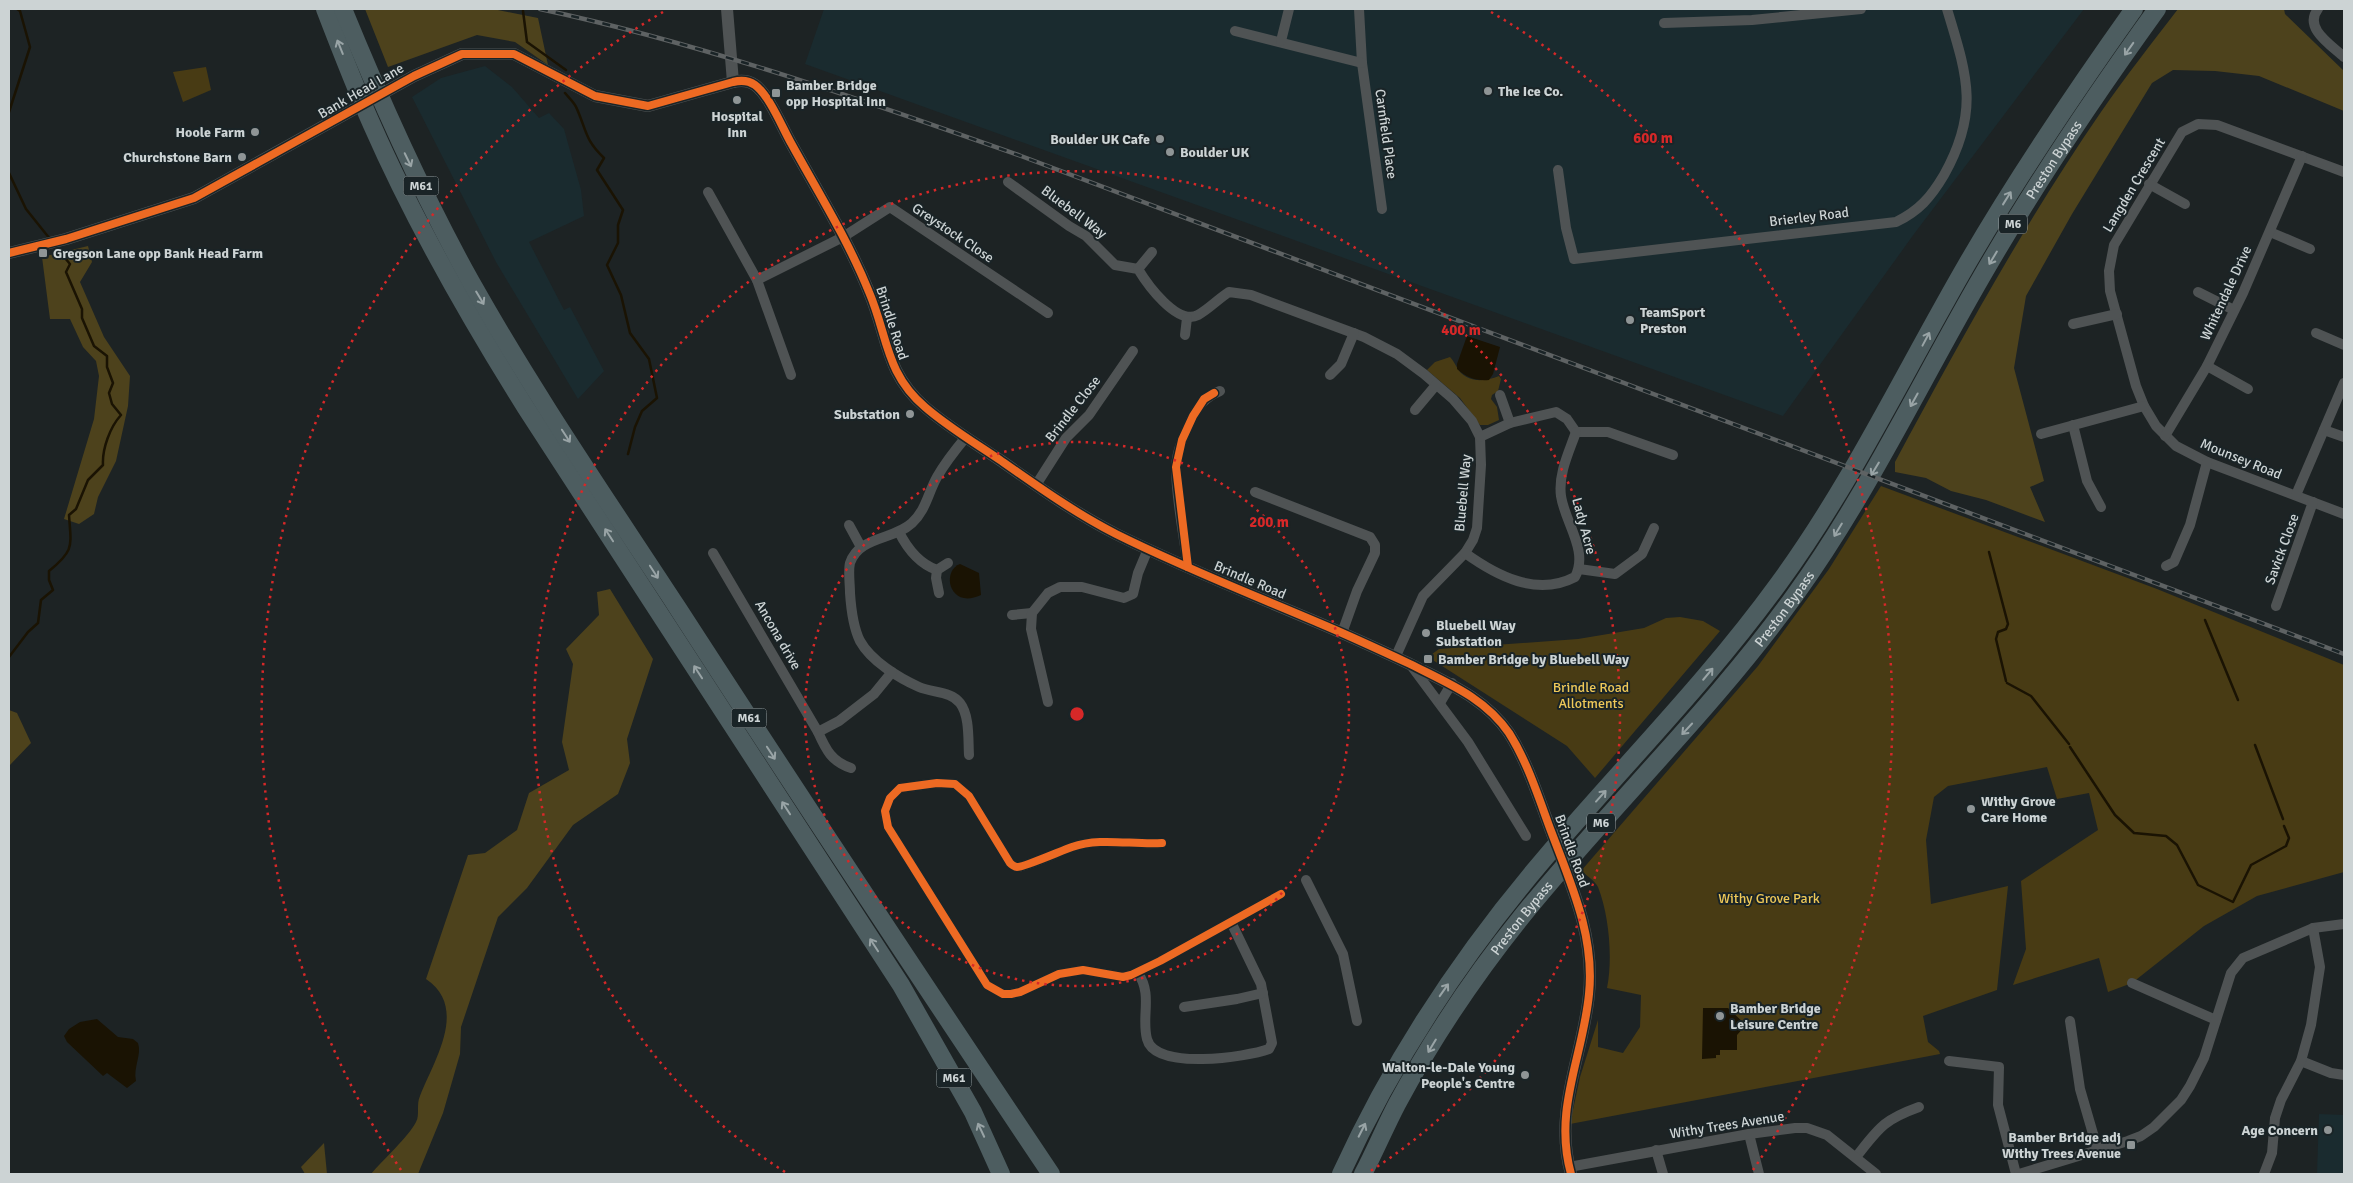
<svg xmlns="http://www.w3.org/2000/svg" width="2353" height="1183" font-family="Signika,sans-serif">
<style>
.built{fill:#1a2b2f}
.green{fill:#483b14}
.forest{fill:#4d421c}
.water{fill:#1a1303}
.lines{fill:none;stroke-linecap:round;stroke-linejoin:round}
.stream{stroke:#1a1303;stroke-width:2.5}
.minor{stroke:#4f5354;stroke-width:10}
.tertiary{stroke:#4f5354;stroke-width:12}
.motorway{stroke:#4d5d60;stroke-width:18}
.rail-casing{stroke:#5e6263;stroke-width:4.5}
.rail{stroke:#1a2427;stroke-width:2.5;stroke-dasharray:8;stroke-linecap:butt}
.cycleway-casing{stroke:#1a2427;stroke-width:11}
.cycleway{stroke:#ed6a23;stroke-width:8}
.oneway{stroke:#99a4a6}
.ring{fill:none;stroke:#d62828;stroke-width:2.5;stroke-dasharray:2.5 5}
.poi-dot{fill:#8f9596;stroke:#1a2427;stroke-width:2}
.labels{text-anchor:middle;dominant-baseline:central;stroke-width:4;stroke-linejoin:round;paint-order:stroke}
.shield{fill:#1a2427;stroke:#979ea0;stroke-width:1}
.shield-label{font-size:12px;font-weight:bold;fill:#ccd3d4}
.poi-label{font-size:14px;font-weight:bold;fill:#ccd3d4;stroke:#1a2427;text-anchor:start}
.street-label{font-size:14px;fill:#ccd3d4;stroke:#1a2427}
.park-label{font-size:14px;fill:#eec858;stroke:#1a2427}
.centre{fill:#d62828;stroke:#1a2427;stroke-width:2.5}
.ring-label{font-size:15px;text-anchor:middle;font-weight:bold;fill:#d62828;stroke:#1a2427;stroke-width:4;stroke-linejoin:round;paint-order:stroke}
</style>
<rect width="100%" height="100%" fill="#1d2324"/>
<!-- built -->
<g class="built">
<path d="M 824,9 L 2084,9 L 1914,234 L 1783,416 L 805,64 Z"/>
<path d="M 485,66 L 512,87 L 539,118 L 549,113 L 564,129 L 581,190 L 584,216 L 529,242 L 564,310 L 570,307 L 604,371 L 578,399 L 496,262 L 412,97 L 441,78 Z"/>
<path d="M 2319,1114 L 2344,1115 L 2344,1174 L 2317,1174 Z"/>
</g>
<!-- green -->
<g class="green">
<path d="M 206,67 L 211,90 L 183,102 L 173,72 Z"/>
<path d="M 1450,357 C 1455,362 1456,368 1461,373 C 1472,383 1486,381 1499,376 L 1501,379 L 1498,391 L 1492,395 L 1491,399 L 1497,407 L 1499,420 L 1488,425 L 1480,425 L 1460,398 L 1427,370 L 1435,362 Z"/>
<path d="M 1881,486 L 2157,589 L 2344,665 L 2344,872 L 2257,896 L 2204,926 L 2132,983 L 2108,992 L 2099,958 L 2013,985 L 2026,949 L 2021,881 L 2098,830 L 2089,793 L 2057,799 L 2047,767 L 1948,786 L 1934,797 L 1926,840 L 1931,904 L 2008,886 L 1997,990 L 1923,1016 L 1928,1042 L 1939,1051 L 1940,1054 L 1570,1124 L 1580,1077 L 1598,1020 L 1598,1047 L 1623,1053 L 1640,1027 L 1641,995 L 1607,988 C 1613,958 1609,915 1598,887 C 1595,881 1586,875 1581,871 L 1758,666 L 1829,569 Z"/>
<path d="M 1680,617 L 1703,621 L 1720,631 L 1595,778 L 1567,746 L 1428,657 L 1439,649 L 1578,639 L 1644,628 L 1666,618 Z"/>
</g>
<!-- forest -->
<g class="forest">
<path d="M 365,9 L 493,9 L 538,18 L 548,65 L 515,42 L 477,35 L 388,67 Z"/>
<path d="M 2178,9 L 2284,9 L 2285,14 L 2344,71 L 2344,111 L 2259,76 L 2215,71 L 2173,70 L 2152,83 L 2072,214 L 2026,296 L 2014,368 L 2044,481 L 2030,487 L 2045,522 L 1986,500 L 1951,491 L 1926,478 L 1895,472 L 1895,462 C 1959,343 2024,224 2101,112 C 2125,77 2152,43 2178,9 Z"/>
<path d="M 88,246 L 92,262 L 80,282 L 104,337 L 130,376 L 128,406 L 116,461 L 98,497 L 94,514 L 79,524 L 64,519 L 94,419 L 99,376 L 96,361 L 83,347 L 70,319 L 50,319 L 42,257 Z"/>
<path d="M 610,589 L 653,659 L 627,739 L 630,763 L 618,794 L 573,825 L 527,888 L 498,917 L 461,1027 L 460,1054 L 443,1113 L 418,1174 L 371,1174 C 382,1161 409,1136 416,1122 C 420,1115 416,1104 420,1096 C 434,1060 469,1008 426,979 L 468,855 L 485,853 L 517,830 L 529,793 L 569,770 L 562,742 L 573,664 L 566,649 L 599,615 L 597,592 Z"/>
<path d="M 9,710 L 17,713 L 31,743 L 9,766 Z"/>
<path d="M 324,1143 L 327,1174 L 305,1174 L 301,1167 Z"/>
</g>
<!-- water -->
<g class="water">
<path d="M 1467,336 L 1500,347 L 1493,374 L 1489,380 C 1476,381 1467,378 1457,369 L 1457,364 Z"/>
<path d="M 960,564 L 979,573 L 981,595 C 949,610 941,571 960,564 Z"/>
<path d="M 1703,1008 L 1728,1008 L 1746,1025 L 1737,1035 L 1737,1050 L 1720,1050 L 1720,1055 L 1716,1055 L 1716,1058 L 1702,1059 Z"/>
<path d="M 97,1019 L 118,1037 L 133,1039 L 138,1043 C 142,1055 133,1067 136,1081 L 127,1088 L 107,1073 L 103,1076 L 67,1042 L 64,1036 L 69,1029 L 80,1022 Z"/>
</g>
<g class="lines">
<!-- stream -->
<g class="stream">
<path d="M 523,11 L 527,42 L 566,70"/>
<path d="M 565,93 C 569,98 575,103 577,109 C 587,132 585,140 604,158 L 597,170 L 623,210 L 618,225 L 618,243 L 607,265 L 621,295 L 630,333 L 649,359 L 657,398 L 642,411 L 635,427 L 628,454"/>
<path d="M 9,112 L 30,47 L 20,11 L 17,9"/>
<path d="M 9,173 L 26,209 L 50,239"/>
<path d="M 1989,552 L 2008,624 L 2006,629 L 1998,632 L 1996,639 L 2006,681"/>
<path d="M 2205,620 L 2238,700"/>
<path d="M 9,657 L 28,632 L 38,623 L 41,600 L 53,590 L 49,580 L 49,571 C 75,550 71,546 69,515 L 76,509 L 88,480 L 103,465 C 102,449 110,427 121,415 L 112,404 L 109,393 L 113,383 L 107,367 L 107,356 L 94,346 L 82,318 L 82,309 L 66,272 L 70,264 L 55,246"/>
<path d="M 2007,683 L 2031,696 L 2069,744"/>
<path d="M 2255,745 L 2283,819"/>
<path d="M 2070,747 L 2115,815 L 2134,833 L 2166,836 L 2177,845 L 2198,885 L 2233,902 L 2251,865 L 2286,846 L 2289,838 L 2284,826"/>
</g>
<!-- minor -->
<g class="minor">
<path d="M 1359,9 L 1362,63 L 1382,209"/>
<path d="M 2318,9 C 2303,28 2331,45 2344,57"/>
<path d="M 1664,23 L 1752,20 L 1861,9"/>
<path d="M 1235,31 L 1362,63"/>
<path d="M 1281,41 L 1289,9"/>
<path d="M 1558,170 L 1566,228 L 1574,259 L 1896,222 C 1919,211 1931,197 1944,175 C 1980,111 1967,75 1947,9"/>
<path d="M 2344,172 L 2217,125 L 2198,124 L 2182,132 L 2114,245 L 2109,271 L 2110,291 L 2136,386 L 2144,406 L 2156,426 L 2176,446 L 2207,462 L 2344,514"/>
<path d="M 1008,182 L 1069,226 L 1086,236 L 1115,265 L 1138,269 C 1147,284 1177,326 1198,315 C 1209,309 1218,299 1229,292 L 1251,295 L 1364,337 L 1397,354 L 1424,374 L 1453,399 L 1472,421 L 1480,437 L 1481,465 L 1477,528 L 1473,540 L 1465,553 L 1423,596 L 1396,656"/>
<path d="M 2149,184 L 2185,204"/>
<path d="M 708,192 L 757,280"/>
<path d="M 2270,232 L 2310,249"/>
<path d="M 1138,269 L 1152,252"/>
<path d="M 2198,292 L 2234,310"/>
<path d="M 2073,324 L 2117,314"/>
<path d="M 2316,333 L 2344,345"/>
<path d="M 1185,335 L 1187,318"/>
<path d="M 2207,366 L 2248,389"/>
<path d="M 791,375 L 757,280 L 843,237 L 890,207 L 1048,313"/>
<path d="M 1330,375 L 1341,364 L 1354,333"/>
<path d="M 1500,395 L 1510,423"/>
<path d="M 1415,410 L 1436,385"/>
<path d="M 2073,425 L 2087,481 L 2101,507"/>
<path d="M 2324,430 L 2344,437"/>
<path d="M 2041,434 L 2144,406"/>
<path d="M 2165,436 L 2207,366 L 2243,293 L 2302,156"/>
<path d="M 966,437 C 956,449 945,463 937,477 C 928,493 926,510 912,523 C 894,540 859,536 850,563 C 848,571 850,584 850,593 C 851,608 853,627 860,641 C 871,661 899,678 919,687 C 933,693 951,691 960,703 C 970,716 968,740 969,755"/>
<path d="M 1480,437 L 1510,423 L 1556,412 L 1567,419 L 1576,432 L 1608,432 L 1673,455"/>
<path d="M 1036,485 L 1066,438 L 1089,415 L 1133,351"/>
<path d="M 1255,492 L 1370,537 L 1375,545 L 1375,553 L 1357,591 L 1342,633"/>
<path d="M 2296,495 L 2344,383"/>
<path d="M 849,525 L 861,547"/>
<path d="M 899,532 C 907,548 920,564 937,570 L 948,563"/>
<path d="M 713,553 L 818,732 C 826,750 832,762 851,768"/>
<path d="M 1465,553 C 1497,576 1537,597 1575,577 C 1589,551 1565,523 1561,496 C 1558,474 1569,452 1576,432"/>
<path d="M 2166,566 L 2174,562 L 2190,525 L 2207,462"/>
<path d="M 1188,567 C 1184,535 1176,500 1176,467 C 1177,450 1184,435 1191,420 C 1198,406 1205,397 1220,391"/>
<path d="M 1579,569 L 1615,574 L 1642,554 L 1654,528"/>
<path d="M 937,570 L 936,578 L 939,593"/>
<path d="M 2276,606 L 2313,502"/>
<path d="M 1012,615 L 1032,613"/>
<path d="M 1410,664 L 1468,742 L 1526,836"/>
<path d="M 1048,702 L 1031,629 L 1032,613 L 1048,593 L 1060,587 L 1082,587 L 1124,598 L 1133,594 L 1138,573 L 1148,549"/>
<path d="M 1440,703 L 1452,683"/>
<path d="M 818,732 L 839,721 L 874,694 L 892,672"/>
<path d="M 1162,843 C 1132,845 1100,837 1072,847 C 1063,850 1022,868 1017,867 C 1015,867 1011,864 1010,863 L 969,796 L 955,784 L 937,783 L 900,788 L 890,798 L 885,811 L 888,827 L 987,985 L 1003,994 L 1011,994 L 1020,992 L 1059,974 L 1083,970 L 1123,977 L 1131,975 L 1160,961 L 1281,894"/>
<path d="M 1306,880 L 1343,954 L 1357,1021"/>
<path d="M 1138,973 C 1153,995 1141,1016 1147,1039 C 1155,1071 1247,1057 1269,1049 L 1272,1043 L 1261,984 L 1231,922"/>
<path d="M 2132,983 L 2216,1020"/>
<path d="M 1184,1007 L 1237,999 L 1263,993"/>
<path d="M 2070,1021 L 2080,1089 L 2098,1151"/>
<path d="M 1949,1061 L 1999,1067 L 1998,1105 L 2016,1174"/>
<path d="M 2301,1061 L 2331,1073 L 2344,1075"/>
<path d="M 1749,1134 L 1759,1174"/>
<path d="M 1656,1150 L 1663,1174"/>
<path d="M 1856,1157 C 1879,1128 1883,1120 1919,1107"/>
<path d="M 1569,1167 L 1749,1134 L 1795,1128 L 1807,1128 L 1827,1135 L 1876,1174"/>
<path d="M 2019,1174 L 2128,1141 L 2141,1136 L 2154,1127 L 2181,1100 L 2190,1086 L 2204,1058 L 2231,973 L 2243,958 L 2313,928 L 2344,924"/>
<path d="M 2264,1174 L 2272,1153 L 2275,1118 L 2281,1100 L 2301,1061 L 2311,1025 L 2320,967 L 2313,928"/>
</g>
<!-- tertiary -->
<g class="tertiary">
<path d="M 727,9 L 733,82"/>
<path d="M 9,253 L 66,239 L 194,198 L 414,76 L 462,54 L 514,54 L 595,96 L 648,106 L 733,82 C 741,80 748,80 755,85 C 769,95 782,127 791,143 C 818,192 848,240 869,292 C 888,336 885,373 925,407 C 948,427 975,443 1000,460 C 1037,486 1075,513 1116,534 C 1182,567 1251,594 1319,623 C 1350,636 1380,650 1410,664 C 1447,683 1484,697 1509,733 C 1528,763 1539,799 1551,831 C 1571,884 1595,936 1589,994 C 1583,1057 1553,1109 1571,1174"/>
</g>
<!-- motorway -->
<g class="motorway">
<path d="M 325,9 C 340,48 355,87 372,125 C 415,223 469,317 526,408 L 901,985 L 973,1112 L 1001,1174"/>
<path d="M 343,9 C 381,102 422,194 471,282 C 534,394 607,500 677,607 C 800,797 925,986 1051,1174"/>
<path d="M 1341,1174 C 1393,1060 1463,954 1544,859 C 1623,766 1708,681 1779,583 C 1852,483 1905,371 1967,264 C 2018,176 2075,92 2134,9"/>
<path id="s1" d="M 1363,1174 C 1375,1151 1385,1127 1397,1104 C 1432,1039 1477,972 1523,915 C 1611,806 1713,709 1795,595 C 1867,495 1920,383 1982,276 C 2035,184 2095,95 2157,9"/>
</g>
<!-- rail casing -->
<g class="rail-casing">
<path id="rail" d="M 540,9 C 704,44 863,100 1021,156 L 2344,654"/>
</g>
<!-- rail -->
<use href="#rail" class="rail"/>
<!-- cycleway casing -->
<g class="cycleway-casing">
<g id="cycleway">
<path d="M 9,253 L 66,239 L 194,198 L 414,76 L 462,54 L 514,54 L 595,96 L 648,106 L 733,82 C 741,80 748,80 755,85 C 769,95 782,127 791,143 C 818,192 848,240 869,292 C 888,336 885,373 925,407 C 948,427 975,443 1000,460 C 1037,486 1075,513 1116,534 C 1182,567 1251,594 1319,623 C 1350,636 1380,650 1410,664 C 1447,683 1484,697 1509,733 C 1528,763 1539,799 1551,831 C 1571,884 1595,936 1589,994 C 1583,1057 1553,1109 1571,1174"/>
<path d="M 1188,567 L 1176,467 L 1182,440 L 1193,416 L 1204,399 L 1214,393"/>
<path d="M 1162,843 C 1132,845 1100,837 1072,847 C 1063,850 1022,868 1017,867 C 1015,867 1011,864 1010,863 L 969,796 L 955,784 L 937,783 L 900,788 L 890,798 L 885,811 L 888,827 L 987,985 L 1003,994 L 1011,994 L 1020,992 L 1059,974 L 1083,970 L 1123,977 L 1131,975 L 1160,961 L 1281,894"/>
</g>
</g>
<!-- cycleway -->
<use href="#cycleway" class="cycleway"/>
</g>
<!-- one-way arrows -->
<defs><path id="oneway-shaft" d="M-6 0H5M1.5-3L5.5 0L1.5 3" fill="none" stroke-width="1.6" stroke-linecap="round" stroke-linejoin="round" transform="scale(1.25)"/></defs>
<g class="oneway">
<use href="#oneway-shaft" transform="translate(340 47) rotate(-112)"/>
<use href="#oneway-shaft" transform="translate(2129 49) rotate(125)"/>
<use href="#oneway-shaft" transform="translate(408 160) rotate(64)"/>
<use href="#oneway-shaft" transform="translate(2007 198) rotate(-58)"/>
<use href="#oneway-shaft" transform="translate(1993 258) rotate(121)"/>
<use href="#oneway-shaft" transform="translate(480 298) rotate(59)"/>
<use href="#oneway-shaft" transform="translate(1926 339) rotate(-62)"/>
<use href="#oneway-shaft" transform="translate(1914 400) rotate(119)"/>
<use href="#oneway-shaft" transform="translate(566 436) rotate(57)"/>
<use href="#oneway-shaft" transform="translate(1875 469) rotate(121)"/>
<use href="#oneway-shaft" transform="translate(1838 530) rotate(121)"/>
<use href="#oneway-shaft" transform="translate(609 535) rotate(-123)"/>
<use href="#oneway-shaft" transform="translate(654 572) rotate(57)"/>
<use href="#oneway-shaft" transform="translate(698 672) rotate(-123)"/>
<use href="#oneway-shaft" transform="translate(1708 674) rotate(-50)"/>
<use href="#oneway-shaft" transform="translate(1687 729) rotate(133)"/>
<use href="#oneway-shaft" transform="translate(771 753) rotate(57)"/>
<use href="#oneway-shaft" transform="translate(1601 796) rotate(-48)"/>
<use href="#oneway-shaft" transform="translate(786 808) rotate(-123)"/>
<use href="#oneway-shaft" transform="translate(874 945) rotate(-123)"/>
<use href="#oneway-shaft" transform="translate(1444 990) rotate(-55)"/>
<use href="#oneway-shaft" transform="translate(1432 1046) rotate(121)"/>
<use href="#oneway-shaft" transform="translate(981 1130) rotate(-115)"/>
<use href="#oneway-shaft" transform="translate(1362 1130) rotate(-63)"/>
</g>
<!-- distance rings -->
<g class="ring">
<circle cx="1077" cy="714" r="272"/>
<path d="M785 1172A543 543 0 1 1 1369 1172"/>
<path d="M401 1170A815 815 0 0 1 663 12M1491 12A815 815 0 0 1 1753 1170"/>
</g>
<!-- markers -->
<g class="poi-dot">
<circle cx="1488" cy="91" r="5"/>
<rect x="771" y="88" width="10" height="10" rx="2.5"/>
<circle cx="737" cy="100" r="5"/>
<circle cx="255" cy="132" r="5"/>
<circle cx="1160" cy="139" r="5"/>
<circle cx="1170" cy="152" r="5"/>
<circle cx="242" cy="157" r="5"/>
<rect x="38" y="248" width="10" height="10" rx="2.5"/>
<circle cx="1630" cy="320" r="5"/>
<circle cx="910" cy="414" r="5"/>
<circle cx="1426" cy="633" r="5"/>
<rect x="1423" y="654" width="10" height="10" rx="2.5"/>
<circle cx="1971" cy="809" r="5"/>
<circle cx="1720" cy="1016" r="5"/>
<circle cx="1525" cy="1075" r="5"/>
<circle cx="2328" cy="1130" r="5"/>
<rect x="2126" y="1140" width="10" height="10" rx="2.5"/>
</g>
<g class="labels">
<!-- shield labels -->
<g class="shield">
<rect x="403.5" y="176.5" width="35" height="19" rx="4"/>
<rect x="1999" y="214.5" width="28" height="19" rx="4"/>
<rect x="731.5" y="708.5" width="35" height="19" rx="4"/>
<rect x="1587" y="813.5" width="28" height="19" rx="4"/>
<rect x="936.5" y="1068.5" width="35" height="19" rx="4"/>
</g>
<g class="shield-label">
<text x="421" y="186">M61</text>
<text x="2013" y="224">M6</text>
<text x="749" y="718">M61</text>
<text x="1601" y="823">M6</text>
<text x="954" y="1078">M61</text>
</g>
<!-- poi labels -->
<g class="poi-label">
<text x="786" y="85">Bamber Bridge<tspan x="786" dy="16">opp Hospital Inn</tspan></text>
<text x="1498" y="91">The Ice Co.</text>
<text x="737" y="116" text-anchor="middle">Hospital<tspan x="737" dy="16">Inn</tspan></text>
<text x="245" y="132" text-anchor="end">Hoole Farm</text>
<text x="1150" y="139" text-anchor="end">Boulder UK Cafe</text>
<text x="1180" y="152">Boulder UK</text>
<text x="232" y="157" text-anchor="end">Churchstone Barn</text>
<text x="53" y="253">Gregson Lane opp Bank Head Farm</text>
<text x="1640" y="312">TeamSport<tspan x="1640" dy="16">Preston</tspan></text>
<text x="900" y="414" text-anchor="end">Substation</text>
<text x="1436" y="625">Bluebell Way<tspan x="1436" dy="16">Substation</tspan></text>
<text x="1438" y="659">Bamber Bridge by Bluebell Way</text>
<text x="1981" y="801">Withy Grove<tspan x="1981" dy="16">Care Home</tspan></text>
<text x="1730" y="1008">Bamber Bridge<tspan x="1730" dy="16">Leisure Centre</tspan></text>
<text x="1515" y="1067" text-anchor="end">Walton-le-Dale Young<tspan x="1515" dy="16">People's Centre</tspan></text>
<text x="2318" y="1130" text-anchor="end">Age Concern</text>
<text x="2121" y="1137" text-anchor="end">Bamber Bridge adj<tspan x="2121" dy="16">Withy Trees Avenue</tspan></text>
</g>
<!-- street labels -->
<g class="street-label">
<text transform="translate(361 91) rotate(-30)">Bank Head Lane</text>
<text transform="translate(1386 134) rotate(82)">Carnfield Place</text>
<text stroke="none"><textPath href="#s1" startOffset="1232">Preston Bypass</textPath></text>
<text transform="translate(2134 185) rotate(-59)">Langden Crescent</text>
<text transform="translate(1074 212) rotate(37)">Bluebell Way</text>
<text transform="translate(1809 217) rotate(-7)">Brierley Road</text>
<text transform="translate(953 233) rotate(34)">Greystock Close</text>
<text transform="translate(2226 293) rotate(-65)">Whitendale Drive</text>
<text transform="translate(892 323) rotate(72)">Brindle Road</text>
<text transform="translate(1073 409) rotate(-52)">Brindle Close</text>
<text transform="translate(2241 459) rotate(22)">Mounsey Road</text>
<text transform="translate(1463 493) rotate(-85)">Bluebell Way</text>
<text transform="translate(1584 526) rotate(75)">Lady Acre</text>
<text transform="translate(2282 549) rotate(-70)">Savick Close</text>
<text transform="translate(1250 580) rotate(23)">Brindle Road</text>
<text stroke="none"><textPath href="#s1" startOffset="708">Preston Bypass</textPath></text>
<text transform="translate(778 635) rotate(60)">Ancona drive</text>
<text transform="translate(1572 851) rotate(70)">Brindle Road</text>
<text stroke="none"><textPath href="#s1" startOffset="302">Preston Bypass</textPath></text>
<text transform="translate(1727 1125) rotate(-9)">Withy Trees Avenue</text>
</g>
<!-- park labels -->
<g class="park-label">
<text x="1591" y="687">Brindle Road<tspan x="1591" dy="16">Allotments</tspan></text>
<text x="1769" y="898">Withy Grove Park</text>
</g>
</g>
<circle cx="1077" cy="714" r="8" class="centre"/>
<g class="ring-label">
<text x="1653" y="143">600 m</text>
<text x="1461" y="335">400 m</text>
<text x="1269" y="527">200 m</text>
</g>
<!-- border -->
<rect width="2353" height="1183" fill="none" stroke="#ccd3d4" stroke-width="20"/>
</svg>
